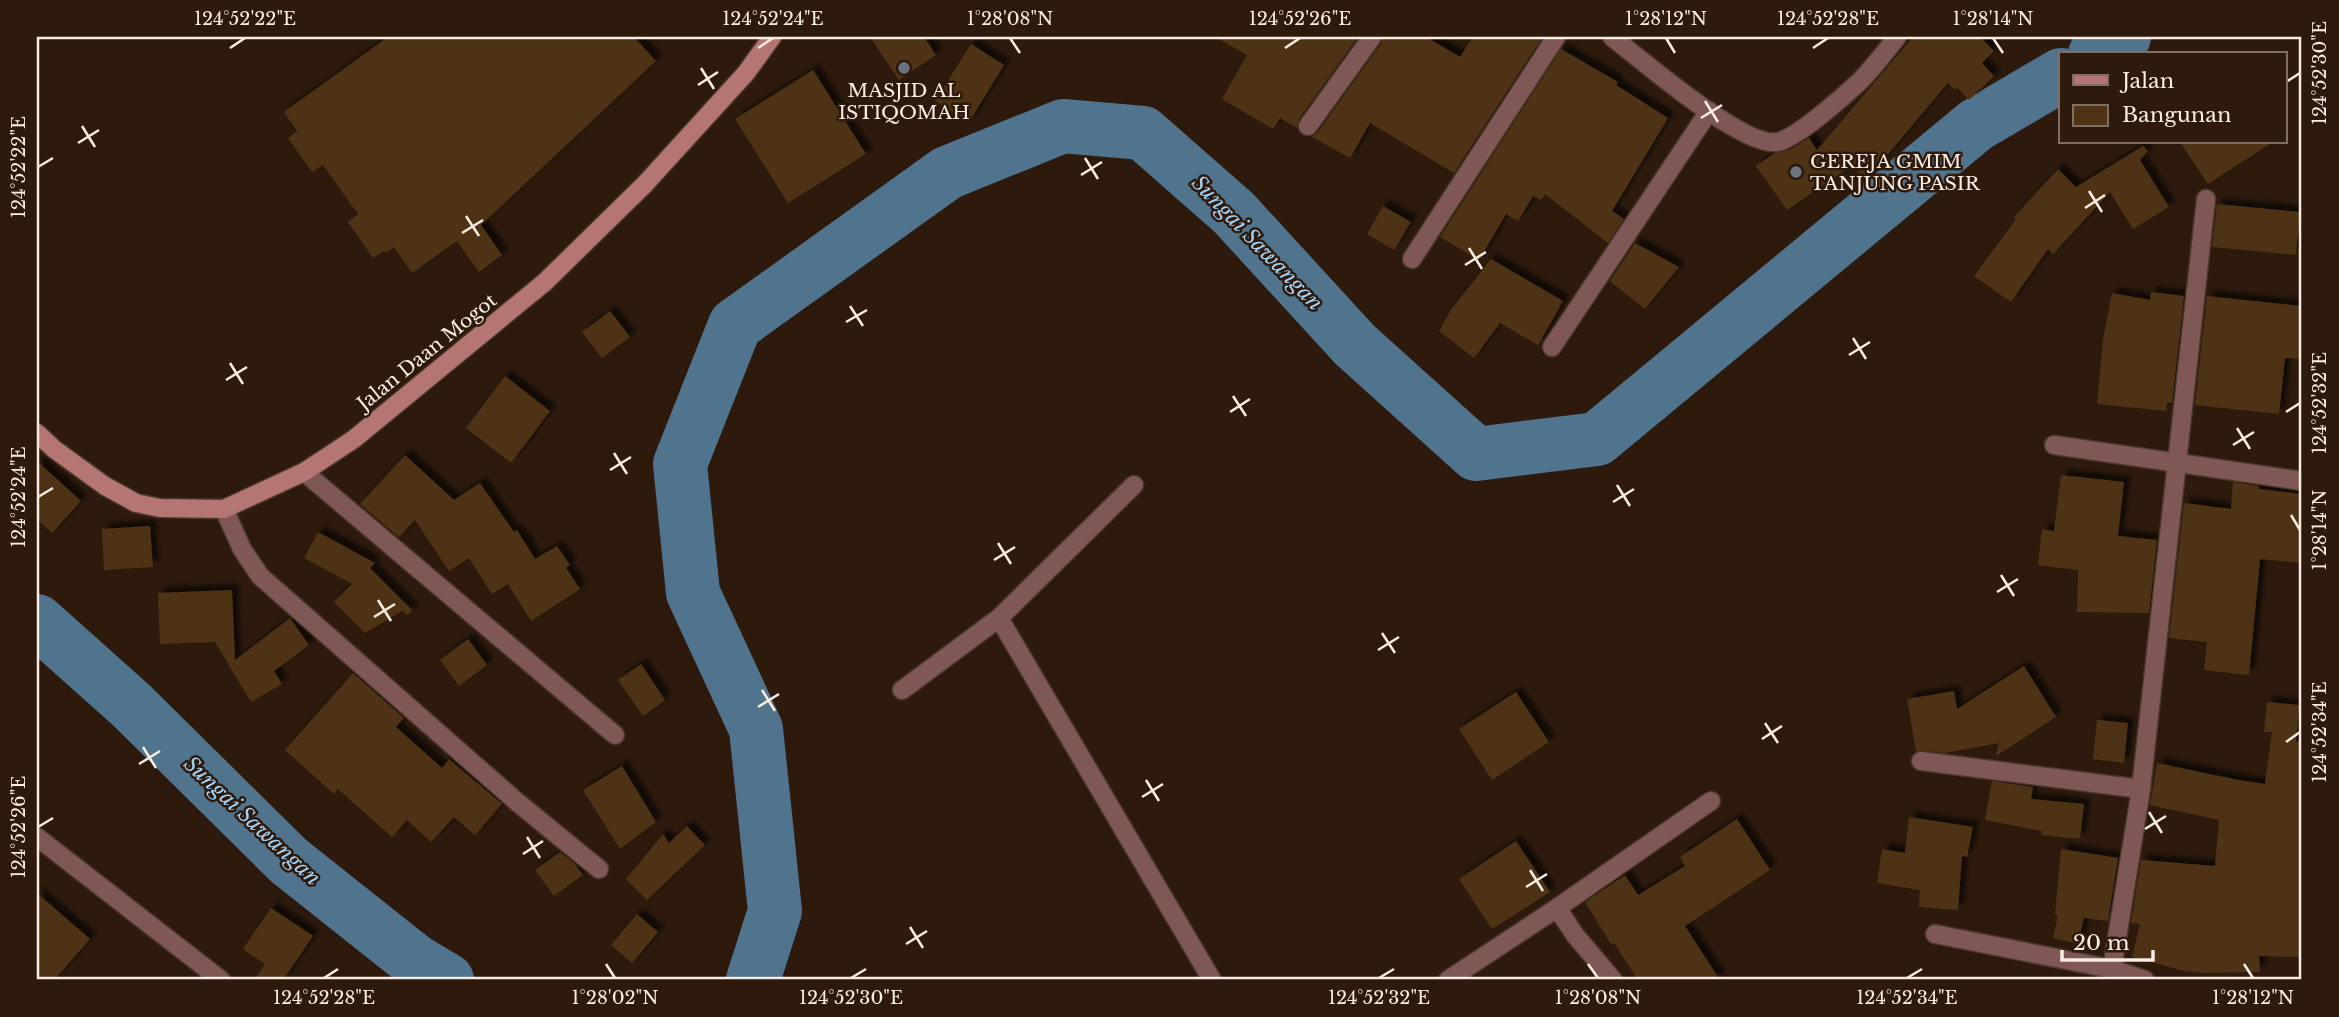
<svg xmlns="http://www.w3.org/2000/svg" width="2339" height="1017" font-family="'Libre Baskerville',serif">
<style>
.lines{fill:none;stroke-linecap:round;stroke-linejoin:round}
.river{stroke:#50738e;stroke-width:54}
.building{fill:#4e3315;filter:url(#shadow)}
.minor-casing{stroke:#4a372b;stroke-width:21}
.secondary-casing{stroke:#4a372b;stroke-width:21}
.minor{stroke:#7f5755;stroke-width:18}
.secondary{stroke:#b57673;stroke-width:18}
.ticks{fill:none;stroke:#f9ece3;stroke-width:2.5}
.worship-dot{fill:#6b7280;stroke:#2d1a0d;stroke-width:2.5}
.labels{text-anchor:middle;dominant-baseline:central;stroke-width:5;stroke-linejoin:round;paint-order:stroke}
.poi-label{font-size:19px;fill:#f9ece3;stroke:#2d1a0d}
.street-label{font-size:19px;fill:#f9ece3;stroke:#2d1a0d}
.water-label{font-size:21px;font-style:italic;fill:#a3d2f6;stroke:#2d1a0d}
.neatline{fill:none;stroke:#f9ece3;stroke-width:2.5}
.ticks-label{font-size:18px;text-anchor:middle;fill:#f9ece3}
</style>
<defs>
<filter id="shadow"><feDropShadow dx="6" dy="-6" stdDeviation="2" flood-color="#0009"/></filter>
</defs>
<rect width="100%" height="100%" fill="#2d1a0d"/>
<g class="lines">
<!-- river -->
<g class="river">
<path d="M 2095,54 L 2124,37"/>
<path d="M 37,621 L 131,705 L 289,861 L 415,961 L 447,980"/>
<path d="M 753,980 L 775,911 L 756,729 L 693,593 L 680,464 L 735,325 L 947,173 L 1063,126 L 1143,133 L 1234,213 L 1355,345 L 1476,454 L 1597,439 L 1976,125 L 2061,75"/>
</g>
</g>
<!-- building -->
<g class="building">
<path d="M 388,37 L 634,37 L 656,61 L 481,225 L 502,255 L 479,272 L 457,241 L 412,273 L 394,247 L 386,253 L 384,251 L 373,258 L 348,222 L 358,214 L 323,165 L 312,172 L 288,138 L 297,131 L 284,112 Z"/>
<path d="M 870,37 L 924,37 L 936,55 L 899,80 Z"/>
<path d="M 1215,37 L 1358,37 L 1299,119 L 1297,128 L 1280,118 L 1273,129 L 1222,99 L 1247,55 Z"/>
<path d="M 1383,37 L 1426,37 L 1460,57 L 1473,37 L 1542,38 L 1454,173 L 1370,123 L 1350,158 L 1312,137 L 1317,133 L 1381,44 Z"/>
<path d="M 1913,37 L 1980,37 L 1994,51 L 1982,63 L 1994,76 L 1969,100 L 1958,88 L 1955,90 L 1948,83 L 1867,179 L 1851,166 L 1787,210 L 1756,166 L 1775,153 L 1791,149 L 1809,138 L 1817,150 Z"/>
<path d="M 971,44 L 1004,65 L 969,122 L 935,101 Z"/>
<path d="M 1561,49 L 1618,82 L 1616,85 L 1668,118 L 1612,211 L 1624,219 L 1608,243 L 1545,194 L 1541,200 L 1533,196 L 1518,221 L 1506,214 L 1479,260 L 1440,237 Z"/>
<path d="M 813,70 L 866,154 L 788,203 L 735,119 Z"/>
<path d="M 2180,142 L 2273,142 L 2208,184 Z"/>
<path d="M 2143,146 L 2148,151 L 2140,160 L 2169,207 L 2133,229 L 2110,192 L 2053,254 L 2048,249 L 2011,302 L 1974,276 L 2016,219 L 2014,217 L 2058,169 L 2076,187 Z"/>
<path d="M 2217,204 L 2300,212 L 2296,255 L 2212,247 Z"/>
<path d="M 1383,206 L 1411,222 L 1394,250 L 1367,234 Z"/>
<path d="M 1635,243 L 1679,267 L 1645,309 L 1610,281 Z"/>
<path d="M 1491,259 L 1563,301 L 1538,345 L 1500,323 L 1474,358 L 1439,331 L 1450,311 Z"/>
<path d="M 2151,292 L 2184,296 L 2172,403 L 2167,403 L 2166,411 L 2097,404 L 2103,340 L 2112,293 L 2150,300 Z"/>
<path d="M 2207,296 L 2302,306 L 2302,359 L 2285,358 L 2279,414 L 2195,405 Z"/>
<path d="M 610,311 L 630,337 L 602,358 L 582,332 Z"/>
<path d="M 505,376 L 550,411 L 511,463 L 466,428 Z"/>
<path d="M 405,455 L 454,500 L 480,483 L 514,532 L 517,530 L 535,559 L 557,546 L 570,565 L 566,568 L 580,589 L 531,621 L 508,584 L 492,594 L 469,558 L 449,571 L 415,520 L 399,537 L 360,504 Z"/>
<path d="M 37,461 L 81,501 L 52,533 L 37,519 Z"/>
<path d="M 2061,475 L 2124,482 L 2118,536 L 2157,540 L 2149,613 L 2077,612 L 2078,570 L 2038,565 L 2042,529 L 2054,531 Z"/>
<path d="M 2233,482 L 2259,486 L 2259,489 L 2302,494 L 2302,563 L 2260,559 L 2249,675 L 2204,670 L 2207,642 L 2169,638 L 2184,503 L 2231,509 Z"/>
<path d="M 150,526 L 153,567 L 104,570 L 102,529 Z"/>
<path d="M 318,532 L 375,563 L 370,568 L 412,610 L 408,615 L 402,611 L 365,633 L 334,602 L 352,584 L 304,558 Z"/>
<path d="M 232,590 L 235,660 L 290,618 L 309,645 L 274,671 L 282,684 L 251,702 L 215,642 L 160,644 L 158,593 Z"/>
<path d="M 468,639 L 487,665 L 459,686 L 440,660 Z"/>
<path d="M 641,664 L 665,700 L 643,716 L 618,680 Z"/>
<path d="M 2024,666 L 2056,717 L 1996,756 L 1999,743 L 1944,753 L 1922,750 L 1916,751 L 1907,699 L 1954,691 L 1957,709 Z"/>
<path d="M 353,673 L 404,718 L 396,727 L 442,768 L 449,759 L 502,804 L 475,835 L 454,817 L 431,842 L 407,820 L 392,837 L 338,789 L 334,794 L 285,750 Z"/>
<path d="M 1516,692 L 1549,742 L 1492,780 L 1459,729 Z"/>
<path d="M 2267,702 L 2299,705 L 2296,741 L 2302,742 L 2302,957 L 2259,956 L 2260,972 L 2202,973 L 2184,971 L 2132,957 L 2140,924 L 2131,923 L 2141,860 L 2215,866 L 2219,820 L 2150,805 L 2157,763 L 2238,780 L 2265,784 L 2272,732 L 2264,732 Z"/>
<path d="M 2097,720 L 2128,723 L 2124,763 L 2093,759 Z"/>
<path d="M 622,766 L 656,822 L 620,849 L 583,790 Z"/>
<path d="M 1992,781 L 2033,787 L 2031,799 L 2084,804 L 2080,839 L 2041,835 L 2042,831 L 1985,820 Z"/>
<path d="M 1909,817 L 1973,827 L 1967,857 L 1962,856 L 1958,910 L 1919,907 L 1920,890 L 1877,883 L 1882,849 L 1905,853 Z"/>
<path d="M 1737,819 L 1770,870 L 1685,926 L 1720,980 L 1638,980 L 1614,943 L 1611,944 L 1585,902 L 1625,875 L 1638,895 L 1685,866 L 1680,857 Z"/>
<path d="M 687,826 L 705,845 L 647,900 L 626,879 L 663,834 L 669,843 Z"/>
<path d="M 1516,841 L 1550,892 L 1492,929 L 1459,879 Z"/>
<path d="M 2061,849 L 2118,858 L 2108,921 L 2084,918 L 2078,944 L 2053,938 L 2058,915 L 2055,915 Z"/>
<path d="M 560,852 L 574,863 L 583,875 L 554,896 L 535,870 Z"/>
<path d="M 37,893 L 90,939 L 54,980 L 37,980 Z"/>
<path d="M 271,908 L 313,936 L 283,980 L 254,980 L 265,964 L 243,949 Z"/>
<path d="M 637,914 L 658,932 L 632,963 L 611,945 Z"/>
</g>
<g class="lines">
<!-- minor casing -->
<g class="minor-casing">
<g id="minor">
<path d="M 1612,37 C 1642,60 1743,148 1777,142 C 1796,139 1844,96 1859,82 C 1873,68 1885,52 1897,37"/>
<path d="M 1308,126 L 1372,37"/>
<path d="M 1412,259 L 1556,37"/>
<path d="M 1552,347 L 1709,111"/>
<path d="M 2054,445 L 2302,481"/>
<path d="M 304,472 L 615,735"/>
<path d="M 224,509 L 242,549 L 260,576 L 517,802 L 599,869"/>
<path d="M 999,618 L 1212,980"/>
<path d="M 902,690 L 999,618 L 1134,485"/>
<path d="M 1921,761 L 2141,789"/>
<path d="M 37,837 L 221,980"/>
<path d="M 1557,908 L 1711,801"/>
<path d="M 1935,934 L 2112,969 L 2145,980"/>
<path d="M 2112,969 L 2141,789 L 2206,199"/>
<path d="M 1448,980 L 1557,908 L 1575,935 L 1613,980"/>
</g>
</g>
<!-- secondary casing -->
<g class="secondary-casing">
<path id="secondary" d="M 37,433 L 54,449 L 105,486 L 136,503 L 160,508 L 224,509 L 304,472 L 354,439 L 545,282 L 645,184 L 746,73 L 772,37"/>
</g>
<!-- minor -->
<use href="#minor" class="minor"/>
<!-- secondary -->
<use href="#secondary" class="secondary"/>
</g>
<!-- ticks -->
<path class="ticks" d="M 1010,38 L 1020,53M 1666,38 L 1675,53M 1993,38 L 2003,53M 230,48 L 245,38M 758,48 L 773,38M 1285,48 L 1300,38M 1813,48 L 1828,38M 701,68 L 714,89M 2286,82 L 2300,73M 698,85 L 718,72M 1705,101 L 1718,122M 1701,118 L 1722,105M 82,126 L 95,147M 78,143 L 99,130M 1085,158 L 1098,179M 38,167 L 53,158M 1081,175 L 1102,162M 2089,191 L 2102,212M 2085,208 L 2105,195M 466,216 L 479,236M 462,233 L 483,220M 1469,248 L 1482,269M 1465,265 L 1486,252M 850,306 L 863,326M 846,322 L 867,310M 1853,338 L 1866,359M 1849,355 L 1870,342M 230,363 L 243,384M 226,380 L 247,367M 1233,396 L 1246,416M 1230,412 L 1250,399M 2286,412 L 2300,403M 2237,428 L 2250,449M 2233,445 L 2254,432M 614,453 L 627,474M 610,470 L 631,457M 1617,485 L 1630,506M 38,497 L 53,488M 1613,502 L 1634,489M 2291,515 L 2300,530M 998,543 L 1011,564M 994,560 L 1015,547M 2001,575 L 2014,596M 1997,592 L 2018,579M 378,600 L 391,621M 374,617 L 395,604M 1382,633 L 1395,653M 1378,650 L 1399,637M 762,690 L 775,711M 758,707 L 779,694M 1765,723 L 1778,743M 1762,739 L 1782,726M 2286,742 L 2300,732M 143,747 L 156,768M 139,764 L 160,751M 1146,780 L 1159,801M 1142,797 L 1163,784M 2149,812 L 2162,833M 38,827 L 53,818M 2145,829 L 2166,816M 527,837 L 540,858M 523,854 L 543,841M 1530,870 L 1543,891M 1526,887 L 1547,874M 910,927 L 923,948M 906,944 L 927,931M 606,964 L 615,978M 1588,964 L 1598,978M 2244,964 L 2253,978M 324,978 L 338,969M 851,978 L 866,969M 1379,978 L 1394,969M 1907,978 L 1922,969"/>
<!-- markers -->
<g class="worship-dot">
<circle cx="904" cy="68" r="7"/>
<circle cx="1796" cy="172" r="7"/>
</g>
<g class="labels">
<!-- poi labels -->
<g class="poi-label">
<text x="904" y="90">MASJID AL<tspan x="904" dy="22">ISTIQOMAH</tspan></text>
<text x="1810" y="161" text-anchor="start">GEREJA GMIM<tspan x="1810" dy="22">TANJUNG PASIR</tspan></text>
</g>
<!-- street labels -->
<g class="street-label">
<text transform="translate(427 352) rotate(-39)">Jalan Daan Mogot</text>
</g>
<!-- water labels -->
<g class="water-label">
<text transform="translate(1257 243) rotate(46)">Sungai Sawangan</text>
<text transform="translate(252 821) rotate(43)">Sungai Sawangan</text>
</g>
</g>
<!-- border -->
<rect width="2339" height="1017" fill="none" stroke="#2d1a0d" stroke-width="77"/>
<!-- legend -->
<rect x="2059" y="52" width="228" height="91" fill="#2d1a0d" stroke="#7f6e63" stroke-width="2"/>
<rect x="2073" y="75" width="35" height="10" fill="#b57673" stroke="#7f6e63" stroke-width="2"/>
<text x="2122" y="88" font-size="21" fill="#f9ece3">Jalan</text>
<rect x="2073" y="105" width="35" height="21" fill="#4e3315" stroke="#7f6e63" stroke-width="2"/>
<text x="2122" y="122" font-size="21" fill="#f9ece3">Bangunan</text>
<!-- scale -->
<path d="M2062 950v10h91v-10" fill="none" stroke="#f9ece3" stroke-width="3.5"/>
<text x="2073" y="950" font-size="21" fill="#f9ece3" stroke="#2d1a0d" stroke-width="5" paint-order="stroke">20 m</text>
<rect x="38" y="38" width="2262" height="940" class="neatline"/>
<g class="ticks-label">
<text x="245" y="25">124°52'22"E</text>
<text x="773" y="25">124°52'24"E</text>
<text x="1010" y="25">1°28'08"N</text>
<text x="1300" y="25">124°52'26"E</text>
<text x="1666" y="25">1°28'12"N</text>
<text x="1828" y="25">124°52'28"E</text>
<text x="1993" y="25">1°28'14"N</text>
<text transform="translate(2320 73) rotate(-90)" y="6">124°52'30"E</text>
<text transform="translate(19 167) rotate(-90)" y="6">124°52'22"E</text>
<text transform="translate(2320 403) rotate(-90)" y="6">124°52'32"E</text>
<text transform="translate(19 497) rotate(-90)" y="6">124°52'24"E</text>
<text transform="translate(2320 530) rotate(-90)" y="6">1°28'14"N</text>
<text transform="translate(2320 732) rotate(-90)" y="6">124°52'34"E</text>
<text transform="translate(19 827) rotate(-90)" y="6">124°52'26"E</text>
<text x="324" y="1004">124°52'28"E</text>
<text x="615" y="1004">1°28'02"N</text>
<text x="851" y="1004">124°52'30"E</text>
<text x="1379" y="1004">124°52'32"E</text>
<text x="1598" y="1004">1°28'08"N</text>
<text x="1907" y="1004">124°52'34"E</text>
<text x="2253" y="1004">1°28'12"N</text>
</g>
</svg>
